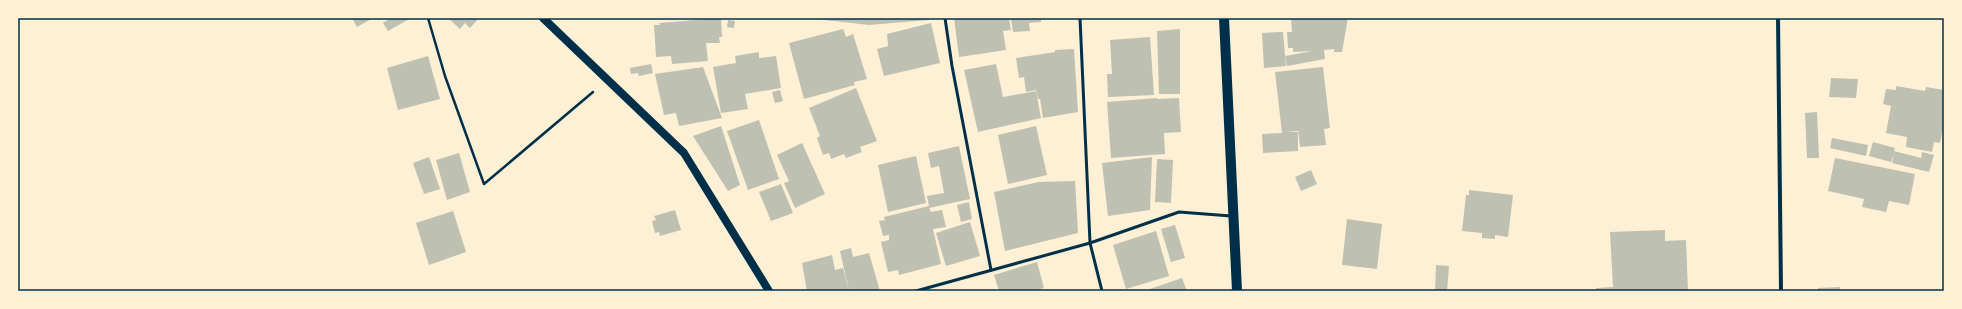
<svg xmlns="http://www.w3.org/2000/svg" width="1962" height="309" font-family="'Public Sans',sans-serif">
<style>
.building{fill:#bec0b2}
.lines{fill:none;stroke-linecap:round;stroke-linejoin:round}
.path{stroke:#003049;stroke-width:2.5}
.service{stroke:#003049;stroke-width:3}
.minor{stroke:#003049;stroke-width:4}
.secondary{stroke:#003049;stroke-width:8}
.primary{stroke:#003049;stroke-width:10}
.neatline{fill:none;stroke:#003049;stroke-width:1.5}
</style>
<rect width="100%" height="100%" fill="#fdf0d5"/>
<!-- building -->
<g class="building">
<path d="M 352,18 L 373,18 L 357,27 Z"/>
<path d="M 391,18 L 411,18 L 388,31 L 383,23 Z"/>
<path d="M 448,18 L 479,18 L 470,28 L 465,23 L 460,29 Z"/>
<path d="M 721,18 L 722,37 L 719,37 L 720,43 L 706,43 L 708,61 L 672,64 L 671,56 L 656,57 L 654,25 L 660,25 L 659,23 Z"/>
<path d="M 807,18 L 929,18 L 929,20 L 869,25 Z"/>
<path d="M 954,18 L 1009,18 L 1011,30 L 1003,31 L 1006,50 L 959,57 Z"/>
<path d="M 1011,18 L 1041,18 L 1041,22 L 1029,23 L 1030,31 L 1013,32 Z"/>
<path d="M 1291,18 L 1348,18 L 1342,52 L 1334,52 L 1334,49 L 1324,50 L 1325,59 L 1287,66 L 1285,56 L 1312,51 L 1293,52 L 1293,48 L 1288,48 L 1287,32 L 1292,32 Z"/>
<path d="M 728,20 L 735,21 L 734,28 L 727,27 Z"/>
<path d="M 931,23 L 940,63 L 884,76 L 877,49 L 888,46 L 887,34 Z"/>
<path d="M 843,29 L 846,37 L 853,34 L 867,79 L 854,82 L 855,85 L 804,99 L 789,43 Z"/>
<path d="M 1180,29 L 1180,94 L 1159,94 L 1157,31 Z"/>
<path d="M 1283,32 L 1286,66 L 1264,68 L 1262,33 Z"/>
<path d="M 1150,37 L 1154,95 L 1108,97 L 1107,74 L 1112,74 L 1110,40 Z"/>
<path d="M 1074,49 L 1078,112 L 1043,118 L 1040,99 L 1038,99 L 1036,90 L 1026,92 L 1024,77 L 1019,78 L 1016,58 L 1055,52 L 1055,50 Z"/>
<path d="M 759,52 L 759,58 L 776,56 L 781,88 L 745,94 L 748,109 L 721,113 L 713,67 L 736,63 L 735,56 Z"/>
<path d="M 428,56 L 440,99 L 398,110 L 387,68 Z"/>
<path d="M 651,64 L 653,73 L 639,76 L 638,73 L 631,74 L 630,68 Z"/>
<path d="M 996,64 L 1003,97 L 1036,91 L 1041,118 L 978,132 L 964,70 Z"/>
<path d="M 703,67 L 722,118 L 679,126 L 676,113 L 664,115 L 655,74 Z"/>
<path d="M 1323,67 L 1330,128 L 1324,129 L 1326,145 L 1300,147 L 1298,129 L 1298,131 L 1286,132 L 1298,132 L 1298,151 L 1263,153 L 1262,134 L 1282,133 L 1275,72 Z"/>
<path d="M 1831,78 L 1858,79 L 1856,98 L 1829,97 Z"/>
<path d="M 1896,86 L 1925,91 L 1926,87 L 1944,90 L 1944,122 L 1940,143 L 1934,142 L 1932,152 L 1906,147 L 1907,137 L 1886,133 L 1891,106 L 1883,104 L 1886,89 L 1896,90 Z"/>
<path d="M 856,88 L 877,141 L 860,147 L 862,152 L 846,158 L 844,154 L 831,159 L 829,153 L 823,155 L 817,138 L 820,136 L 809,108 Z"/>
<path d="M 780,90 L 783,101 L 775,103 L 772,92 Z"/>
<path d="M 1157,98 L 1157,99 L 1179,98 L 1181,132 L 1164,133 L 1165,154 L 1111,158 L 1107,102 Z"/>
<path d="M 1817,112 L 1819,158 L 1807,158 L 1805,113 Z"/>
<path d="M 759,120 L 779,179 L 748,190 L 727,131 Z"/>
<path d="M 721,126 L 740,185 L 728,191 L 693,136 Z"/>
<path d="M 1036,126 L 1047,175 L 1008,184 L 998,135 Z"/>
<path d="M 1832,138 L 1868,145 L 1866,156 L 1830,148 Z"/>
<path d="M 1873,142 L 1895,148 L 1894,151 L 1921,158 L 1922,152 L 1934,155 L 1929,172 L 1892,163 L 1894,154 L 1891,162 L 1869,156 Z"/>
<path d="M 802,143 L 825,194 L 795,208 L 784,183 L 789,181 L 777,155 Z"/>
<path d="M 959,146 L 970,199 L 929,208 L 931,212 L 942,210 L 946,227 L 933,229 L 941,264 L 899,275 L 898,270 L 888,272 L 881,242 L 889,240 L 889,235 L 883,236 L 879,221 L 885,220 L 884,217 L 929,206 L 927,196 L 944,193 L 939,166 L 931,168 L 928,153 Z"/>
<path d="M 459,153 L 470,192 L 447,200 L 436,160 Z"/>
<path d="M 916,156 L 926,203 L 888,212 L 878,165 Z"/>
<path d="M 429,157 L 440,189 L 424,194 L 413,163 Z"/>
<path d="M 1152,157 L 1150,210 L 1108,216 L 1102,163 Z"/>
<path d="M 1835,158 L 1915,174 L 1909,205 L 1889,201 L 1886,212 L 1862,207 L 1864,199 L 1828,191 Z"/>
<path d="M 1157,159 L 1173,160 L 1171,203 L 1155,202 Z"/>
<path d="M 1311,170 L 1317,184 L 1301,191 L 1295,177 Z"/>
<path d="M 1075,181 L 1078,233 L 1005,251 L 994,192 L 1039,182 Z"/>
<path d="M 781,184 L 793,213 L 771,221 L 759,192 Z"/>
<path d="M 1469,190 L 1513,195 L 1508,237 L 1495,235 L 1495,239 L 1482,238 L 1482,233 L 1462,231 L 1466,195 L 1469,195 Z"/>
<path d="M 969,202 L 972,219 L 961,222 L 957,205 Z"/>
<path d="M 675,210 L 681,230 L 660,236 L 659,232 L 655,233 L 652,221 L 656,220 L 654,216 Z"/>
<path d="M 453,211 L 466,252 L 429,265 L 416,223 Z"/>
<path d="M 1347,219 L 1382,224 L 1377,269 L 1342,265 Z"/>
<path d="M 970,222 L 980,256 L 946,266 L 936,233 Z"/>
<path d="M 1175,225 L 1185,258 L 1171,262 L 1161,229 Z"/>
<path d="M 1665,230 L 1665,241 L 1686,240 L 1688,291 L 1596,291 L 1596,288 L 1613,287 L 1610,232 Z"/>
<path d="M 1156,231 L 1169,276 L 1126,289 L 1113,245 Z"/>
<path d="M 851,248 L 853,257 L 869,253 L 880,291 L 849,291 L 840,251 Z"/>
<path d="M 832,255 L 835,270 L 843,268 L 849,291 L 807,291 L 802,263 Z"/>
<path d="M 1037,262 L 1044,288 L 1034,291 L 999,291 L 994,275 Z"/>
<path d="M 1436,265 L 1449,266 L 1447,291 L 1435,291 Z"/>
<path d="M 1182,278 L 1187,291 L 1144,291 Z"/>
<path d="M 1840,287 L 1840,291 L 1818,291 L 1818,288 Z"/>
</g>
<g class="lines">
<!-- path -->
<path class="path" d="M 428,18 L 445,76 L 484,184 L 593,92"/>
<!-- service -->
<g class="service">
<path d="M 945,18 L 952,66 L 991,270"/>
<path d="M 1080,18 L 1090,243 L 1102,291"/>
<path d="M 916,291 L 1090,243 L 1179,212 L 1231,216"/>
</g>
<!-- minor -->
<path class="minor" d="M 1778,18 L 1781,291"/>
<!-- secondary -->
<path class="secondary" d="M 543,18 L 684,153 L 769,291"/>
<!-- primary -->
<path class="primary" d="M 1224,18 L 1237,291"/>
</g>
<!-- border -->
<rect width="1962" height="309" fill="none" stroke="#fdf0d5" stroke-width="38"/>
<rect x="19" y="19" width="1924" height="271" class="neatline"/>
</svg>
